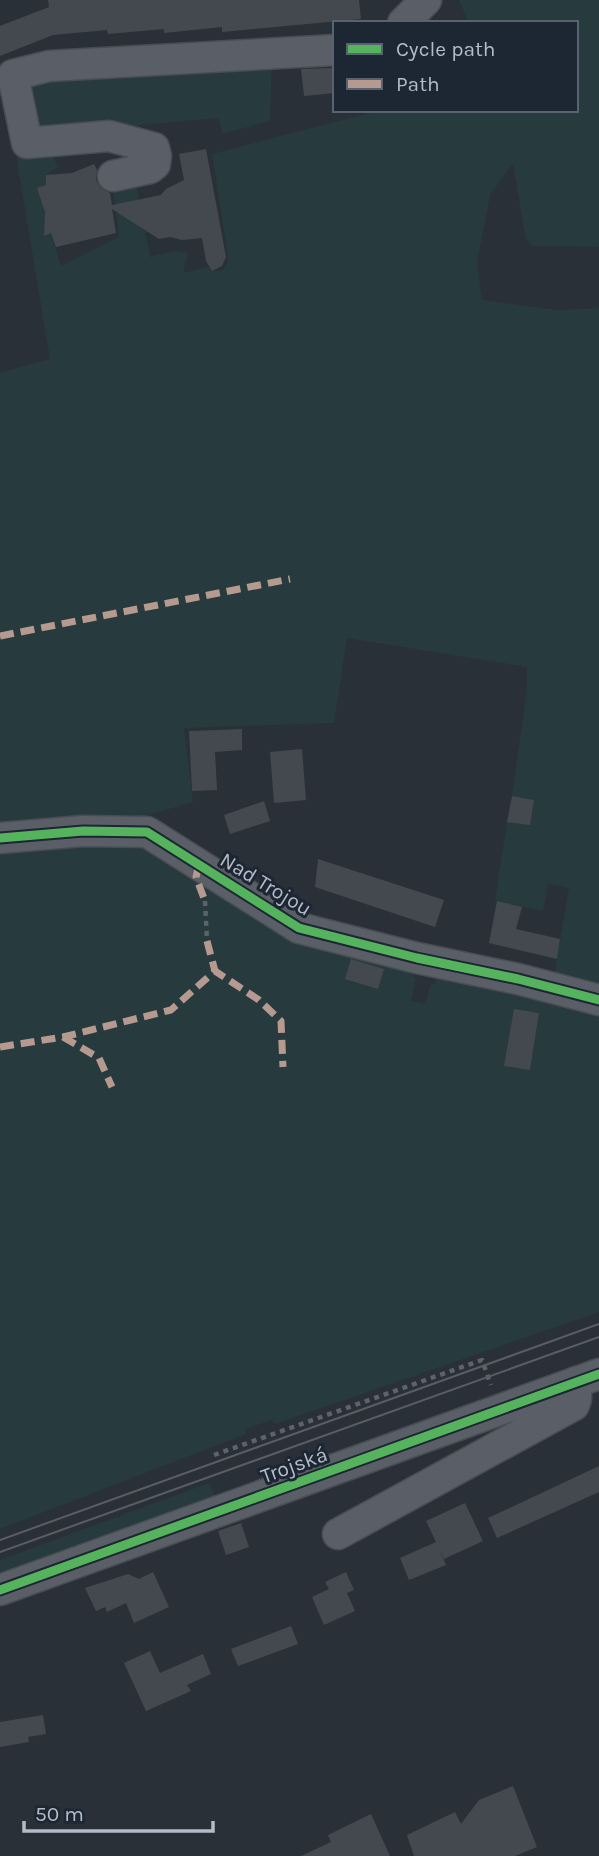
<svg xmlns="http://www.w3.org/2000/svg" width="599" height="1856" font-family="Karla,sans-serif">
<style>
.green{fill:#273a3e;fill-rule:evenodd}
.building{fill:#444950}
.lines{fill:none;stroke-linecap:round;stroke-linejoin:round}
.minor-casing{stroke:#484c53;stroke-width:33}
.path{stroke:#5d636a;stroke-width:4.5;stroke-dasharray:5 5;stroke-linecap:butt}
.minor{stroke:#5a5e66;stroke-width:30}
.tram{stroke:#595d64;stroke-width:2}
.quiet{stroke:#b69a8f;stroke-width:7;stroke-dasharray:14 7;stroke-linecap:butt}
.cycleway-casing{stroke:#1d2633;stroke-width:13}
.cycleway{stroke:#56b35d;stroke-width:9}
.labels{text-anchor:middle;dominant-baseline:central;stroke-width:6;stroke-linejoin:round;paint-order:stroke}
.street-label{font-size:21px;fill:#b4bcc9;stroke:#1d2633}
</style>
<rect width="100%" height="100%" fill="#2a3038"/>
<!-- green -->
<g class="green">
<path d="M 459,0 L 599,0 L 599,247 L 532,246 L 526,239 L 513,163 L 490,195 L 477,263 L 482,300 L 558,310 L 599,308 L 599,993 L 553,982 L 569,888 L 548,884 L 543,911 L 495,901 L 507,822 L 534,800 L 512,796 L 527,689 L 527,667 L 347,638 L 334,723 L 184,728 L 193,802 L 118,824 L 0,831 L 0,373 L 50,359 L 16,154 L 50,150 L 58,167 L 46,175 L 46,185 L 38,188 L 45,212 L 44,235 L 51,233 L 61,266 L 119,237 L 113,188 L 136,185 L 150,257 L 174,251 L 188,253 L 183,273 L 208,267 L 212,271 L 222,271 L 228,263 L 228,256 L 212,154 L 381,110 L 576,110 L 576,23 L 469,23 Z"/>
<path d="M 272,62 L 270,121 L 222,134 L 219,118 L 41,134 L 32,84 L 55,74 Z"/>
<path d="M 142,843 L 416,966 L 413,976 L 416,979 L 411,1001 L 425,1004 L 431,983 L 435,984 L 437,972 L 599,1008 L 599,1312 L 275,1424 L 272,1420 L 245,1429 L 246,1434 L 0,1529 L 0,846 ZM 514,1009 L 539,1013 L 530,1070 Z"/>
<path d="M 209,1483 L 215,1496 L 0,1575 L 0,1560 Z"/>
</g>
<!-- building -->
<g class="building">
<path d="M 48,0 L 359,0 L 361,19 L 222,32 L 222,27 L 164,33 L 164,29 L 108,34 L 107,30 L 53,35 L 0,56 L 0,26 L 49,7 Z"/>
<path d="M 335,68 L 335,93 L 304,96 L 301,69 Z"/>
<path d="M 206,149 L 226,257 L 222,266 L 212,271 L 206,261 L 202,238 L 182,240 L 170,237 L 159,239 L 112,209 L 116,233 L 56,247 L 51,233 L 44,236 L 45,212 L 37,188 L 46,185 L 46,175 L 72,173 L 94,164 L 97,170 L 96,180 L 101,188 L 110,193 L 112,205 L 161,195 L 166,189 L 184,180 L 179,154 Z"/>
<path d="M 242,729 L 242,750 L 215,752 L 217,790 L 192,791 L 189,731 Z"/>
<path d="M 302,749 L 306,800 L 274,803 L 270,752 Z"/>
<path d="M 512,796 L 534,800 L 530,825 L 507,822 Z"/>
<path d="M 264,801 L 270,821 L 230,834 L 224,815 Z"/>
<path d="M 318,859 L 444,900 L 435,927 L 315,887 Z"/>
<path d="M 497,901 L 522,907 L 516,929 L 560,939 L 557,959 L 489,943 Z"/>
<path d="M 351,959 L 384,969 L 378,989 L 345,979 Z"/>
<path d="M 514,1009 L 539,1013 L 530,1070 L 504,1066 Z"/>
<path d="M 599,1466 L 599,1492 L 497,1538 L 488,1518 Z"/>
<path d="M 465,1503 L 483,1541 L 444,1559 L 438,1546 L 446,1565 L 409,1580 L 400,1558 L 436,1542 L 426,1521 Z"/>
<path d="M 241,1523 L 249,1547 L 226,1555 L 218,1531 Z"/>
<path d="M 153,1572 L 169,1607 L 134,1623 L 126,1603 L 107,1612 L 105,1607 L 96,1611 L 85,1588 L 128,1574 L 139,1579 Z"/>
<path d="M 346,1572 L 354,1590 L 347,1593 L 355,1611 L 324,1625 L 312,1597 L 329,1589 L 325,1582 Z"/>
<path d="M 291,1626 L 298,1644 L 238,1666 L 231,1649 Z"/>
<path d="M 150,1651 L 160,1673 L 203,1654 L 211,1674 L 187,1685 L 191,1691 L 146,1711 L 124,1663 Z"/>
<path d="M 43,1715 L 46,1734 L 28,1737 L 29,1742 L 0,1747 L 0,1722 Z"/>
<path d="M 513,1786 L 537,1847 L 515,1856 L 414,1856 L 407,1835 L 455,1812 L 461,1824 L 479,1800 Z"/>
<path d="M 371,1814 L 390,1856 L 301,1856 L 331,1842 L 328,1835 Z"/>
</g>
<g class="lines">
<!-- minor casing -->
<g class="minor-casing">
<g id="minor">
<path d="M 403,23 L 426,0"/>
<path d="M 113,176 L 150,168 L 155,164 L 156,156 L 154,148 L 109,136 L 27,143 L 13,75 L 49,66 L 335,50"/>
<path d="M 0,838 L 83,831 L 147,832 L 299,928 L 417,958 L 518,979 L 599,1000"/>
<path d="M 338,1534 L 574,1405 L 576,1399 L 576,1382"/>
<path d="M 0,1590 L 599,1374"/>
</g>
</g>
<!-- path -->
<g class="path">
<path d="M 205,901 L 207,941"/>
<path d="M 214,1455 L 482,1360 L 491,1385"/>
</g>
<!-- minor -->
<use href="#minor" class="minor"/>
<!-- tram -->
<g class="tram">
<path d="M 0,1540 L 599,1324"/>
<path d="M 0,1552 L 599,1337"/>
</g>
<!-- quiet -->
<g class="quiet">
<path d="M 0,636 L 290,579"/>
<path d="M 199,864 L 196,877 L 205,901"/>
<path d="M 207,941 L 215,971"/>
<path d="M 63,1037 L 99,1058 L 112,1087"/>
<path d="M 0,1047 L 63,1037 L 171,1010 L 215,971 L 259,1000 L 281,1021 L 283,1067"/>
</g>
<!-- cycleway casing -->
<g class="cycleway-casing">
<g id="cycleway">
<path d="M 0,838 L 83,831 L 147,832 L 299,928 L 417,958 L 518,979 L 599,1000"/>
<path d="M 0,1590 L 599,1374"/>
</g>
</g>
<!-- cycleway -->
<use href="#cycleway" class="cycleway"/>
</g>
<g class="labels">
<!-- street labels -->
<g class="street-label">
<text transform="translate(266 884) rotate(31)">Nad Trojou</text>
<text transform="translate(294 1465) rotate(-20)">Trojská</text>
</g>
</g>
<!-- legend -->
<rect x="333" y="21" width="245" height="91" fill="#1d2633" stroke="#59626f" stroke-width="2"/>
<rect x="347" y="44" width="35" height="10" fill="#56b35d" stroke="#59626f" stroke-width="2"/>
<text x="396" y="56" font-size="21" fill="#b4bcc9">Cycle path</text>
<rect x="347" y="79" width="35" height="10" fill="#b69a8f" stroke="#59626f" stroke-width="2"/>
<text x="396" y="91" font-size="21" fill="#b4bcc9">Path</text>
<!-- scale -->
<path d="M24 1821v10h189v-10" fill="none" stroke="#b4bcc9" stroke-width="3.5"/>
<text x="35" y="1821" font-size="21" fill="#b4bcc9" stroke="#1d2633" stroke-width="5" paint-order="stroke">50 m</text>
</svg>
